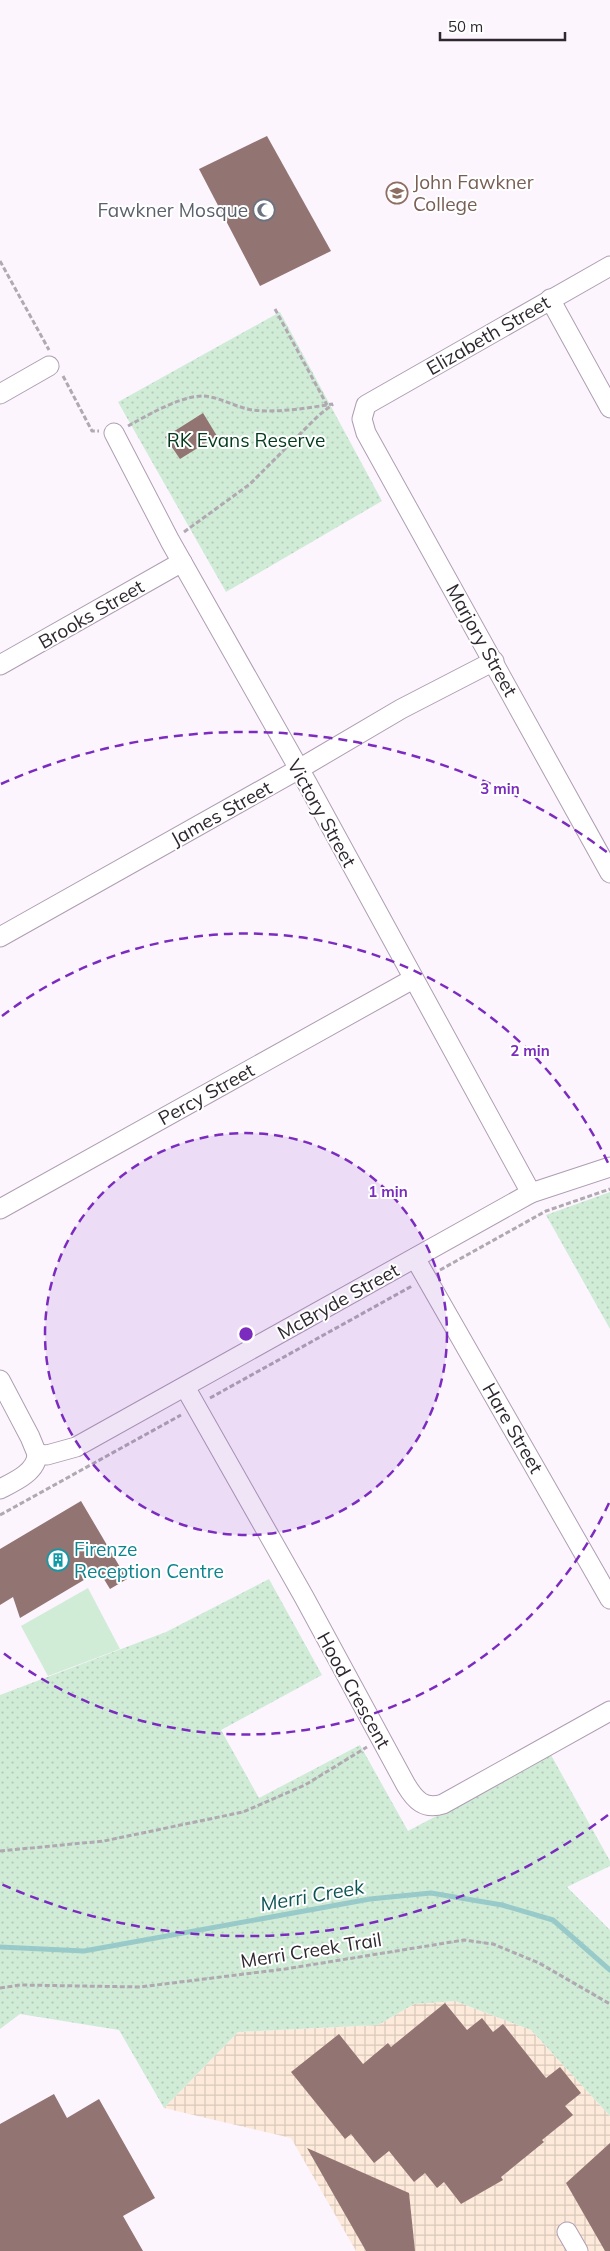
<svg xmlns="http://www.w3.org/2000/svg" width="610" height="2251" font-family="Mulish,sans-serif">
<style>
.industrial{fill:url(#industrial-grid)}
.park{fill:url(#park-dots)}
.garden{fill:#d0ecd7}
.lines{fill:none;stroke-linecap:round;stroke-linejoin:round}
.stream{stroke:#99caca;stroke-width:5}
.building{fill:#927472}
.minor-casing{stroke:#af9db3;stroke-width:21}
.path{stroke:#b0a9b2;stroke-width:3;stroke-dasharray:5 2.5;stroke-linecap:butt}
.minor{stroke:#fff;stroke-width:19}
.ring{fill:none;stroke:#7b2cbf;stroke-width:2.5;stroke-dasharray:9 6}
.labels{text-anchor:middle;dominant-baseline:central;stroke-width:4;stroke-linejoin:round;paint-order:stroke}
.education-label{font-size:19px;fill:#785e54;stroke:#fff;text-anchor:start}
.worship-label{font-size:19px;fill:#5b616d;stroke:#fff;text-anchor:end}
.street-label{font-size:19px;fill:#2e272f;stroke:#fff}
.park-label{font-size:19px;fill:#003b1b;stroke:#fff}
.culture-label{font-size:19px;fill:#0d838f;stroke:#fff;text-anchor:start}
.water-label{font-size:20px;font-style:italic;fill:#0d5555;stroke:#fff}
.centre{fill:#7b2cbf;stroke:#fff;stroke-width:2.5}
.ring-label{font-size:15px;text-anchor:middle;font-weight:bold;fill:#7b2cbf;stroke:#fff;stroke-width:4;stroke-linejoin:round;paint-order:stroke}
</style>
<defs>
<pattern id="industrial-grid" width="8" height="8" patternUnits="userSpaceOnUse" patternTransform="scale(1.25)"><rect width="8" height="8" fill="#fdeada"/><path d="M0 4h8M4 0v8" fill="none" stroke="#d9c9bb"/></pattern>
<pattern id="park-dots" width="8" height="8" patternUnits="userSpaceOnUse" patternTransform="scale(1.25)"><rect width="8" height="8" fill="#d0ecd7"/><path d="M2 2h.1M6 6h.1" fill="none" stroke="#b3cab9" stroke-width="1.8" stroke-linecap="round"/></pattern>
</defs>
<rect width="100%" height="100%" fill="#fcf5fe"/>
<!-- industrial -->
<path class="industrial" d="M 455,2001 L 531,2030 L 610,2116 L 610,2251 L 356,2251 L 291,2138 L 164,2108 L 238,2032 L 378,2025 L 414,2004 Z"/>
<!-- park -->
<g class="park">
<path d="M 280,312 L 382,501 L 226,592 L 118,402 Z"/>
<path d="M 610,1192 L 610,1329 L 546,1215 Z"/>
<path d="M 269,1579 L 322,1675 L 221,1730 L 259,1798 L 360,1745 L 408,1831 L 551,1755 L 610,1861 L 610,1866 L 567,1887 L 610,1930 L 610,2116 L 531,2030 L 455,2001 L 414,2004 L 378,2025 L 238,2032 L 164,2108 L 119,2030 L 20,2014 L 0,2029 L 0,1695 L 166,1632 Z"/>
</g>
<!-- garden -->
<path class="garden" d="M 88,1588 L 120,1649 L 48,1676 L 21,1626 Z"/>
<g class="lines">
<!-- stream -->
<path class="stream" d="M 0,1947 L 84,1951 L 370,1899 L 431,1893 L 502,1905 L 553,1920 L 610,1970"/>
</g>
<!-- building -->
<g class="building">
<path d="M 267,136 L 331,251 L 260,286 L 199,169 Z"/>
<path d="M 203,413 L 217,436 L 180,459 L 165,437 Z"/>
<path d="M 81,1501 L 127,1579 L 110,1589 L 99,1571 L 20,1618 L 13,1597 L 0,1605 L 0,1549 Z"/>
<path d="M 445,2003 L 467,2030 L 482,2018 L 493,2032 L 503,2024 L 546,2078 L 560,2067 L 581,2093 L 565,2106 L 573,2115 L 542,2140 L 544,2142 L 501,2177 L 503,2180 L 461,2204 L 444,2182 L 437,2188 L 425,2173 L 414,2182 L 389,2151 L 374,2163 L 351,2134 L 345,2139 L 291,2072 L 339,2034 L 363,2064 L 388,2043 L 391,2047 Z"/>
<path d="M 54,2094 L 67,2118 L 99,2099 L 155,2198 L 123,2216 L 143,2251 L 0,2251 L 0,2124 Z"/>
<path d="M 610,2143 L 610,2251 L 605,2251 L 566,2183 Z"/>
<path d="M 307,2148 L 409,2193 L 415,2251 L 366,2251 Z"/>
</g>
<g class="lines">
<!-- minor casing -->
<g class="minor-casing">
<g id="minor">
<path d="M 610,266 L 366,405 L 362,419 L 366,433 L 610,873"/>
<path d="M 550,299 L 610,408"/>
<path d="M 0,394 L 49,366"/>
<path d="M 114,433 L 170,541 L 307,783 L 531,1193"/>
<path d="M 0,665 L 182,562"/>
<path d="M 0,937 L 299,769 L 401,709 L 494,661"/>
<path d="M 0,1209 L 413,979"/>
<path d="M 415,1258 L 610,1599"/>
<path d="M 0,1380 L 30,1437 L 37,1454"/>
<path d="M 185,1387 L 304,1597 L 406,1785 C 415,1800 424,1810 443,1804 L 610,1711"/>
<path d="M 0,1489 C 14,1482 37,1472 37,1454 L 47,1455 L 76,1447 L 531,1193 L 610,1167"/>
<path d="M 567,2232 L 578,2251"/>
</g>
</g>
<!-- path -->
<g class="path">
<path d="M 0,261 L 49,350"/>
<path d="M 275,309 L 327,405"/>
<path d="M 63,376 L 92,431 L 99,431"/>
<path d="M 128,426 C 148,415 180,396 203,396 C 220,397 235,407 252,410 C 279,413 307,408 333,404"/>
<path d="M 184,532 L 250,484 L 318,416 L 333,404"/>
<path d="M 440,1270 L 546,1211 L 610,1189"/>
<path d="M 210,1398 L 412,1286"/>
<path d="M 0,1515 L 181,1415"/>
<path d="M 0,1851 L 104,1841 L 243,1812 L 305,1785 L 367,1747"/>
<path d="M 0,1988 L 20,1985 L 140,1987 L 285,1969 L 464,1940 L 493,1944 L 539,1963 L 610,2004"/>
</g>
<!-- minor -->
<use href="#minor" class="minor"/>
</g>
<!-- distance rings -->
<circle cx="246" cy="1334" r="201" fill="#7b2cbf" fill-opacity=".12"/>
<g class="ring">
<circle cx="246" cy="1334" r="201"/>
<path d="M609 1503A401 401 0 0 1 2 1652M2 1016A401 401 0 0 1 609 1165"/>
<path d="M608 1815A602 602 0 0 1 1 1884M1 784A602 602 0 0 1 608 853"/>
</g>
<!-- icons -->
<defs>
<g id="school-ring" transform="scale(1.125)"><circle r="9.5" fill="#fff" stroke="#8d6e63" stroke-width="1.5"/><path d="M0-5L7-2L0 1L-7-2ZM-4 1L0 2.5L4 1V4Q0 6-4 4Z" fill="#8d6e63"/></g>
<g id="mosque-ring" transform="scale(1.125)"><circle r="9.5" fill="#fff" stroke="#6b7280" stroke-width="1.5"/><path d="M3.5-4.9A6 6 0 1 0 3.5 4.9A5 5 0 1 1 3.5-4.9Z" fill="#6b7280"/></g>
<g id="building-ring" transform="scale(1.125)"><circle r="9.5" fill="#fff" stroke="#0f9aa8" stroke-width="1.5"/><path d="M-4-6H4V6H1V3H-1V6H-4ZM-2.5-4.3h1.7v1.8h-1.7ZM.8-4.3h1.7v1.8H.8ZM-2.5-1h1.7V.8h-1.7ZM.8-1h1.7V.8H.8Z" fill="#0f9aa8"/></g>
</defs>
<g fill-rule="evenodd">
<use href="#school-ring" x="397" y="193"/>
<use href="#mosque-ring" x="264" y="210"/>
<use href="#building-ring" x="58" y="1560"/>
</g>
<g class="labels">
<!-- education labels -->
<g class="education-label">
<text x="413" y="182">John Fawkner<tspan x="413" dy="22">College</tspan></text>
</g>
<!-- worship labels -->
<g class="worship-label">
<text x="248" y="210">Fawkner Mosque</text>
</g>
<!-- street labels -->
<g class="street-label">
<text transform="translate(488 335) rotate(-30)">Elizabeth Street</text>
<text transform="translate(91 614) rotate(-30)">Brooks Street</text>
<text transform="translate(482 640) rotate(61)">Marjory Street</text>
<text transform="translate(221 813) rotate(-29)">James Street</text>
<text transform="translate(322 813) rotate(61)">Victory Street</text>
<text transform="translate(206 1094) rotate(-29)">Percy Street</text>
<text transform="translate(338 1301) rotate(-29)">McBryde Street</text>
<text transform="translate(513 1428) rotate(60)">Hare Street</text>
<text transform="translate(354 1690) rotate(61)">Hood Crescent</text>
<text transform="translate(311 1950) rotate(-9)">Merri Creek Trail</text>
</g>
<!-- park labels -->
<g class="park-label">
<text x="246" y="440">RK Evans Reserve</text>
</g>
<!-- culture labels -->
<g class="culture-label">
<text x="74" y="1549">Firenze<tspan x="74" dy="22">Reception Centre</tspan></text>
</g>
<!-- water labels -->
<g class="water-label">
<text transform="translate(312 1895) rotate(-10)">Merri Creek</text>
</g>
</g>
<circle cx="246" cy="1334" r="8" class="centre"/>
<g class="ring-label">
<text x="500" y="794">3 min</text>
<text x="530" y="1056">2 min</text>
<text x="388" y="1197">1 min</text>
</g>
<!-- scale -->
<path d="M440 32v8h125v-8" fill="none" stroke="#2e272f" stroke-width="2.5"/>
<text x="448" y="32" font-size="15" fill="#2e272f" stroke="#ffffff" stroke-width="4" paint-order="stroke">50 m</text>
</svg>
